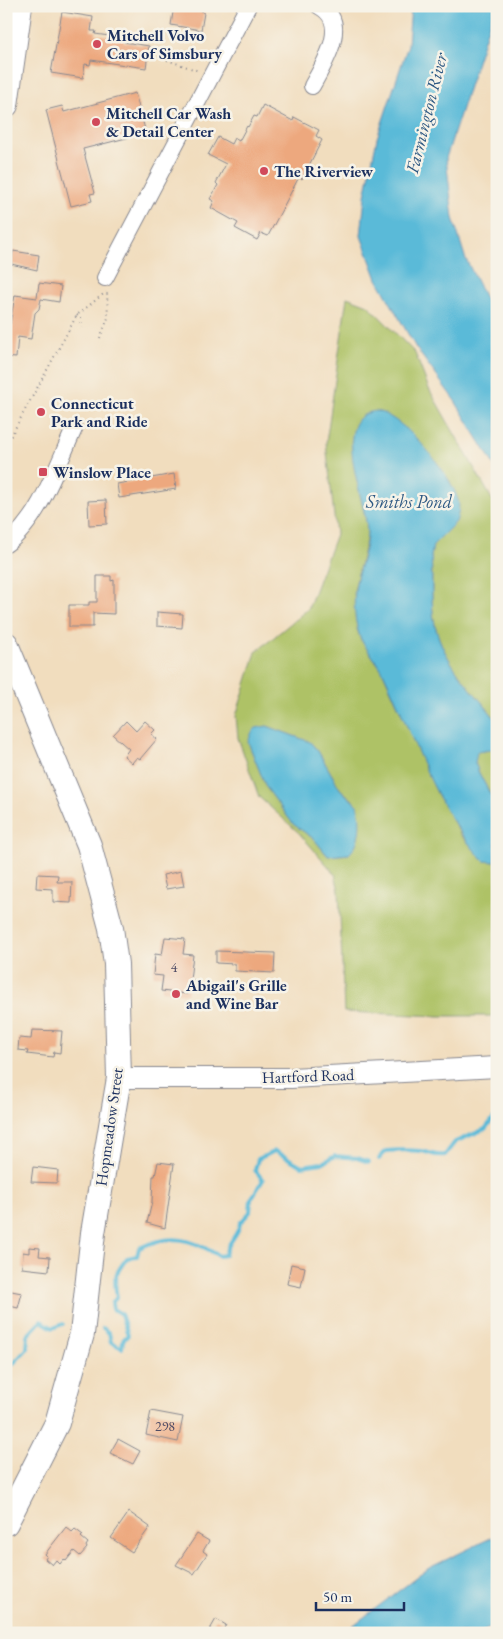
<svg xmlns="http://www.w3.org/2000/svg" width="503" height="1639" font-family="'EB Garamond',serif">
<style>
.green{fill:#aec266;stroke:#647862;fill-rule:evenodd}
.water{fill:#5abad8;stroke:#3a749b}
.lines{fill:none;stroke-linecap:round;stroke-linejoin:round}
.stream{stroke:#5abad8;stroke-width:4}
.building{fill:#eda87e}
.minor-casing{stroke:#86868e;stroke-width:18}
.major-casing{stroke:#86868e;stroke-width:22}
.highway-casing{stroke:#86868e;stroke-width:26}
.path{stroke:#86868e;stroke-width:2;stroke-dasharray:1 4;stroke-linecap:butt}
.minor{stroke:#fff;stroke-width:16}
.major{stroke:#fff;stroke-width:20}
.highway{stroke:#fff;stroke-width:24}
.poi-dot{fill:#d1495b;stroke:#f7f3e8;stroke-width:2}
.labels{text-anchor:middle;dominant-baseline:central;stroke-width:5;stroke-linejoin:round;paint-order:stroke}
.number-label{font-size:14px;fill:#504d66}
.poi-label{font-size:16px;font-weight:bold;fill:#1b2f5e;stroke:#f7f3e8;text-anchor:start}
.street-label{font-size:16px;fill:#1b2f5e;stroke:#f7f3e8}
.water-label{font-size:18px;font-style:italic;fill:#2e5983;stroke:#f7f3e8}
</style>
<rect width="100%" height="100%" fill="#f7f3e8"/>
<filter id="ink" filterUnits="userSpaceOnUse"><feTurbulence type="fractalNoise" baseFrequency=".02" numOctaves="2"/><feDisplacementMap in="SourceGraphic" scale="10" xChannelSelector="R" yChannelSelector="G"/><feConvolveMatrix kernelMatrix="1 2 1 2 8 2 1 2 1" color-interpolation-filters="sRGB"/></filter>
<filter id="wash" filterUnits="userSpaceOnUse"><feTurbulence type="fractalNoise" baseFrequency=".0096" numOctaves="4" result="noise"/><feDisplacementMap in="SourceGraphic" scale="20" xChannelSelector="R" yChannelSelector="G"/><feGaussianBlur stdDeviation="1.12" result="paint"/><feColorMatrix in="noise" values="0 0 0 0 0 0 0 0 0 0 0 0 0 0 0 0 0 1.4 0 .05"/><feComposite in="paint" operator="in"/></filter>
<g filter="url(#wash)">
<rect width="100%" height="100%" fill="#f1ddbe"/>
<!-- green -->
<g class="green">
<path d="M 347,297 L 368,305 L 415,353 L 429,389 L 497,508 L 497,721 C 474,691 444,664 435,625 C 430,603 433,578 431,556 L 433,545 L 456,522 L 450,481 L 405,428 L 351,441 L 358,486 L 367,525 L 367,536 L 354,591 L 357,629 L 361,640 L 382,670 L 438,795 L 461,835 L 484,860 L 497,861 L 497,1016 L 440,1016 L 344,1012 L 339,891 L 335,874 L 299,833 L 259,797 L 238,738 L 236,716 L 256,652 L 308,609 L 336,534 L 326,443 ZM 267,726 L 310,742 L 318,751 L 340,789 L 353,800 L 349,854 L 328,856 L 314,839 L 293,824 L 266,787 L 250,747 Z"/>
<path d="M 497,749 L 497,807 L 479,773 L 475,763 L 476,752 Z"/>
</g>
<!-- water -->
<g class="water">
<path d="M 411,6 L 495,6 L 446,158 L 453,218 L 465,257 L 497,323 L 497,470 L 455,401 L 416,348 L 377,279 L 361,236 L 365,196 L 377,138 L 408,45 Z"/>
<path d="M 377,411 C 405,418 450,472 458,500 C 460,507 458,515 456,522 L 433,545 L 431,556 C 433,578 430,603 435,625 C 444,664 474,691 497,721 L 497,749 L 477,752 L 475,763 L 479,773 L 497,807 L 495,862 L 484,861 C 434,809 414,736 383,672 C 377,660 365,649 360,637 C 352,615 353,589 360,567 C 363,556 367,544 367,533 C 368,503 326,415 377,411 Z"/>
<path d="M 267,726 L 310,742 L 318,751 L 340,789 L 357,805 C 362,820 361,843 349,854 L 328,856 L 314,839 L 293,824 L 266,787 L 248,742 L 252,732 L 256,728 Z"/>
<path d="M 497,1535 L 497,1623 L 481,1633 L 343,1633 L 429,1568 Z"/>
</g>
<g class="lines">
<!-- stream -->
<g class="stream">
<path d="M 379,1159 L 386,1151 C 398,1150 409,1150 421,1151 C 430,1152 434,1157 445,1155 L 455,1142 L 485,1129 L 497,1114"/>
<path d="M 103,1328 L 109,1333 L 111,1342 L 122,1348 L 123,1340 L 128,1335 L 121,1314 L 113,1309 L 112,1303 L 117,1297 C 113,1277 115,1274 127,1258 L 137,1256 L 139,1248 C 170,1234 190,1237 219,1256 L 225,1255 C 227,1242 239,1235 240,1223 L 250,1212 L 251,1199 L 263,1180 L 255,1170 L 258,1159 L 275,1151 L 302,1166 L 322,1163 L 335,1156 L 357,1158 L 369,1162"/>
<path d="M 6,1362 L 12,1365 L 27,1349 L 28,1335 L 41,1321 L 53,1328 L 63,1324"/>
</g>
</g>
<g id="blocks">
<!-- building -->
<g class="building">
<path d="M 174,6 L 203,6 L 202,12 L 204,13 L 201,30 L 171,25 Z"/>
<path d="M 62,12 L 93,17 L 91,31 L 96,31 L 95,34 L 124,38 L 124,42 L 149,46 L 146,68 L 91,60 L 90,65 L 85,64 L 83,78 L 51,73 Z"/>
<path d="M 135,93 L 146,133 L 83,149 L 95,193 L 90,194 L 92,201 L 71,206 L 46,110 L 62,106 L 64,112 Z"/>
<path d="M 263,105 L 293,121 L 294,117 L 319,130 L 316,136 L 322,140 L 302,179 L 299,177 L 268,236 L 261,233 L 257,240 L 235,228 L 238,223 L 211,208 L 214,201 L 210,199 L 218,185 L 216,183 L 226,164 L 208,155 L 218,137 L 231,144 L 234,138 L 239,141 L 247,126 L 248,127 L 254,116 L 257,117 Z"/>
<path d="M 13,251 L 39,255 L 37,270 L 11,264 Z"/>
<path d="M 39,283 L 61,286 L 59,302 L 41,299 L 39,309 L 35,313 L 31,339 L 18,337 L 16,358 L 6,357 L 6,333 L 8,324 L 10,324 L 15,295 L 37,298 Z"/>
<path d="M 174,474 L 176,489 L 119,498 L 117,484 Z"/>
<path d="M 106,500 L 107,524 L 89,525 L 88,501 Z"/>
<path d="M 97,576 L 111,576 L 111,581 L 114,580 L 114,614 L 93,613 L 93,627 L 69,627 L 69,605 L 89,605 L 89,602 L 97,602 Z"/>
<path d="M 157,612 L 183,614 L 182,628 L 157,626 Z"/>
<path d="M 126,721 L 136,731 L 145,721 L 155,730 L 151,734 L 157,739 L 140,759 L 137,757 L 132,763 L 124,756 L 129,749 L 113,735 Z"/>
<path d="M 181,871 L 184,886 L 166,889 L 163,875 Z"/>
<path d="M 37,874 L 58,875 L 57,882 L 72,882 L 71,903 L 53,902 L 53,889 L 36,888 Z"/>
<path d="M 165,937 L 185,939 L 183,954 L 193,955 L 190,980 L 194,980 L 193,989 L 188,989 L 187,994 L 161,991 L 163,976 L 153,975 L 155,954 L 162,955 Z"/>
<path d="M 216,951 L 275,953 L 274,973 L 235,971 L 235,964 L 216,963 Z"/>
<path d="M 32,1030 L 62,1031 L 60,1053 L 54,1052 L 53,1057 L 27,1054 L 28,1051 L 18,1050 L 19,1038 L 31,1039 Z"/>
<path d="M 158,1162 L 174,1164 L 165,1228 L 147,1223 L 152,1202 L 153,1176 L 155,1176 Z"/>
<path d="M 33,1167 L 58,1170 L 57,1183 L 31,1182 Z"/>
<path d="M 29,1247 L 40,1248 L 39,1256 L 50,1257 L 49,1271 L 22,1268 L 23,1252 L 29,1253 Z"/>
<path d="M 291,1264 L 305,1267 L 301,1287 L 287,1284 Z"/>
<path d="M 6,1290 L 22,1293 L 18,1308 L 6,1305 Z"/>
<path d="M 151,1411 L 183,1417 L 178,1442 L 146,1435 Z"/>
<path d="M 118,1439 L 140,1451 L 133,1464 L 110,1453 Z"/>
<path d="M 129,1512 L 150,1527 L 132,1552 L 111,1538 Z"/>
<path d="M 66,1527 L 72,1532 L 75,1529 L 83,1535 L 81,1537 L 88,1543 L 86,1546 L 87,1548 L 80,1556 L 74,1551 L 66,1561 L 64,1559 L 60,1564 L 56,1560 L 52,1565 L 45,1559 L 47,1556 L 45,1554 Z"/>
<path d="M 197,1534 L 209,1541 L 203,1551 L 207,1554 L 194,1574 L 176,1565 Z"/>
<path d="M 216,1619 L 226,1625 L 221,1633 L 208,1633 Z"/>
</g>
</g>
</g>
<g filter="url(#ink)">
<use href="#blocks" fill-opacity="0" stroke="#86868e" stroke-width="1"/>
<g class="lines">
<!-- minor casing -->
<g class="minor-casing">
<g id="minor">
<path d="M 312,86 C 324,64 351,22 319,6"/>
<path d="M 105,278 L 248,6"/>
<path d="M 6,544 C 39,521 58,464 74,429"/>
</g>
</g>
<!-- major casing -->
<g class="major-casing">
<path id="major" d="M 119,1078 L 291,1078 L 497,1067"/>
</g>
<!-- highway casing -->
<g class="highway-casing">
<g id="highway">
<path d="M 6,105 L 20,6"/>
<path d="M 6,644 L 89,845 L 111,928 L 116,964 L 119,1078 L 93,1233 L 82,1334 L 57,1423 L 6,1523"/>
</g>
</g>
<!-- path -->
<g class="path">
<path d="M 167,60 L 199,71"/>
<path d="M 77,315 L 81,318 L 82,328"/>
<path d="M 100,338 L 108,318 L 107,292"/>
<path d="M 6,445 L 77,315 L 106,292"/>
</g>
<!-- minor -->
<use href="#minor" class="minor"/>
<!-- major -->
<use href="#major" class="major"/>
<!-- highway -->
<use href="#highway" class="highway"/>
</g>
</g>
<!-- markers -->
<g class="poi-dot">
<circle cx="97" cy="44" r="5"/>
<circle cx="96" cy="122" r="5"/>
<circle cx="264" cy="171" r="5"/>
<circle cx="41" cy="412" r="5"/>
<rect x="38" y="467" width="10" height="10" rx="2.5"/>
<circle cx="176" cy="994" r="5"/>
</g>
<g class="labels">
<!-- number labels -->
<g class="number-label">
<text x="174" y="967">4</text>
<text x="165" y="1426">298</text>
</g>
<!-- poi labels -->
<g class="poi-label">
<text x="107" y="35">Mitchell Volvo<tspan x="107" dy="18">Cars of Simsbury</tspan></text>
<text x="106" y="113">Mitchell Car Wash<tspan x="106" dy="18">&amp; Detail Center</tspan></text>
<text x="274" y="171">The Riverview</text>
<text x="51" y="403">Connecticut<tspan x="51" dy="18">Park and Ride</tspan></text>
<text x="53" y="472">Winslow Place</text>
<text x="186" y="985">Abigail's Grille<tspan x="186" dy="18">and Wine Bar</tspan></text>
</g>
<!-- street labels -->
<g class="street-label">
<text transform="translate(308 1076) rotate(-2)">Hartford Road</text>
<text transform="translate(109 1127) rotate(-82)">Hopmeadow Street</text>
</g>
<!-- water labels -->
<g class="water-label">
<text transform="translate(426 113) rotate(-76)">Farmington River</text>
<text x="409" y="501">Smiths Pond</text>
</g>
</g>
<!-- margin -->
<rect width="503" height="1639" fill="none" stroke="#f7f3e8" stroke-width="25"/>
<!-- scale -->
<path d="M316 1602v8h88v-8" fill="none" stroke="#1b2f5e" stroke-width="2.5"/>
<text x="323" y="1602" font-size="15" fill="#1b2f5e" stroke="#f7f3e8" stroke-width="4" paint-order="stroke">50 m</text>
</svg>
